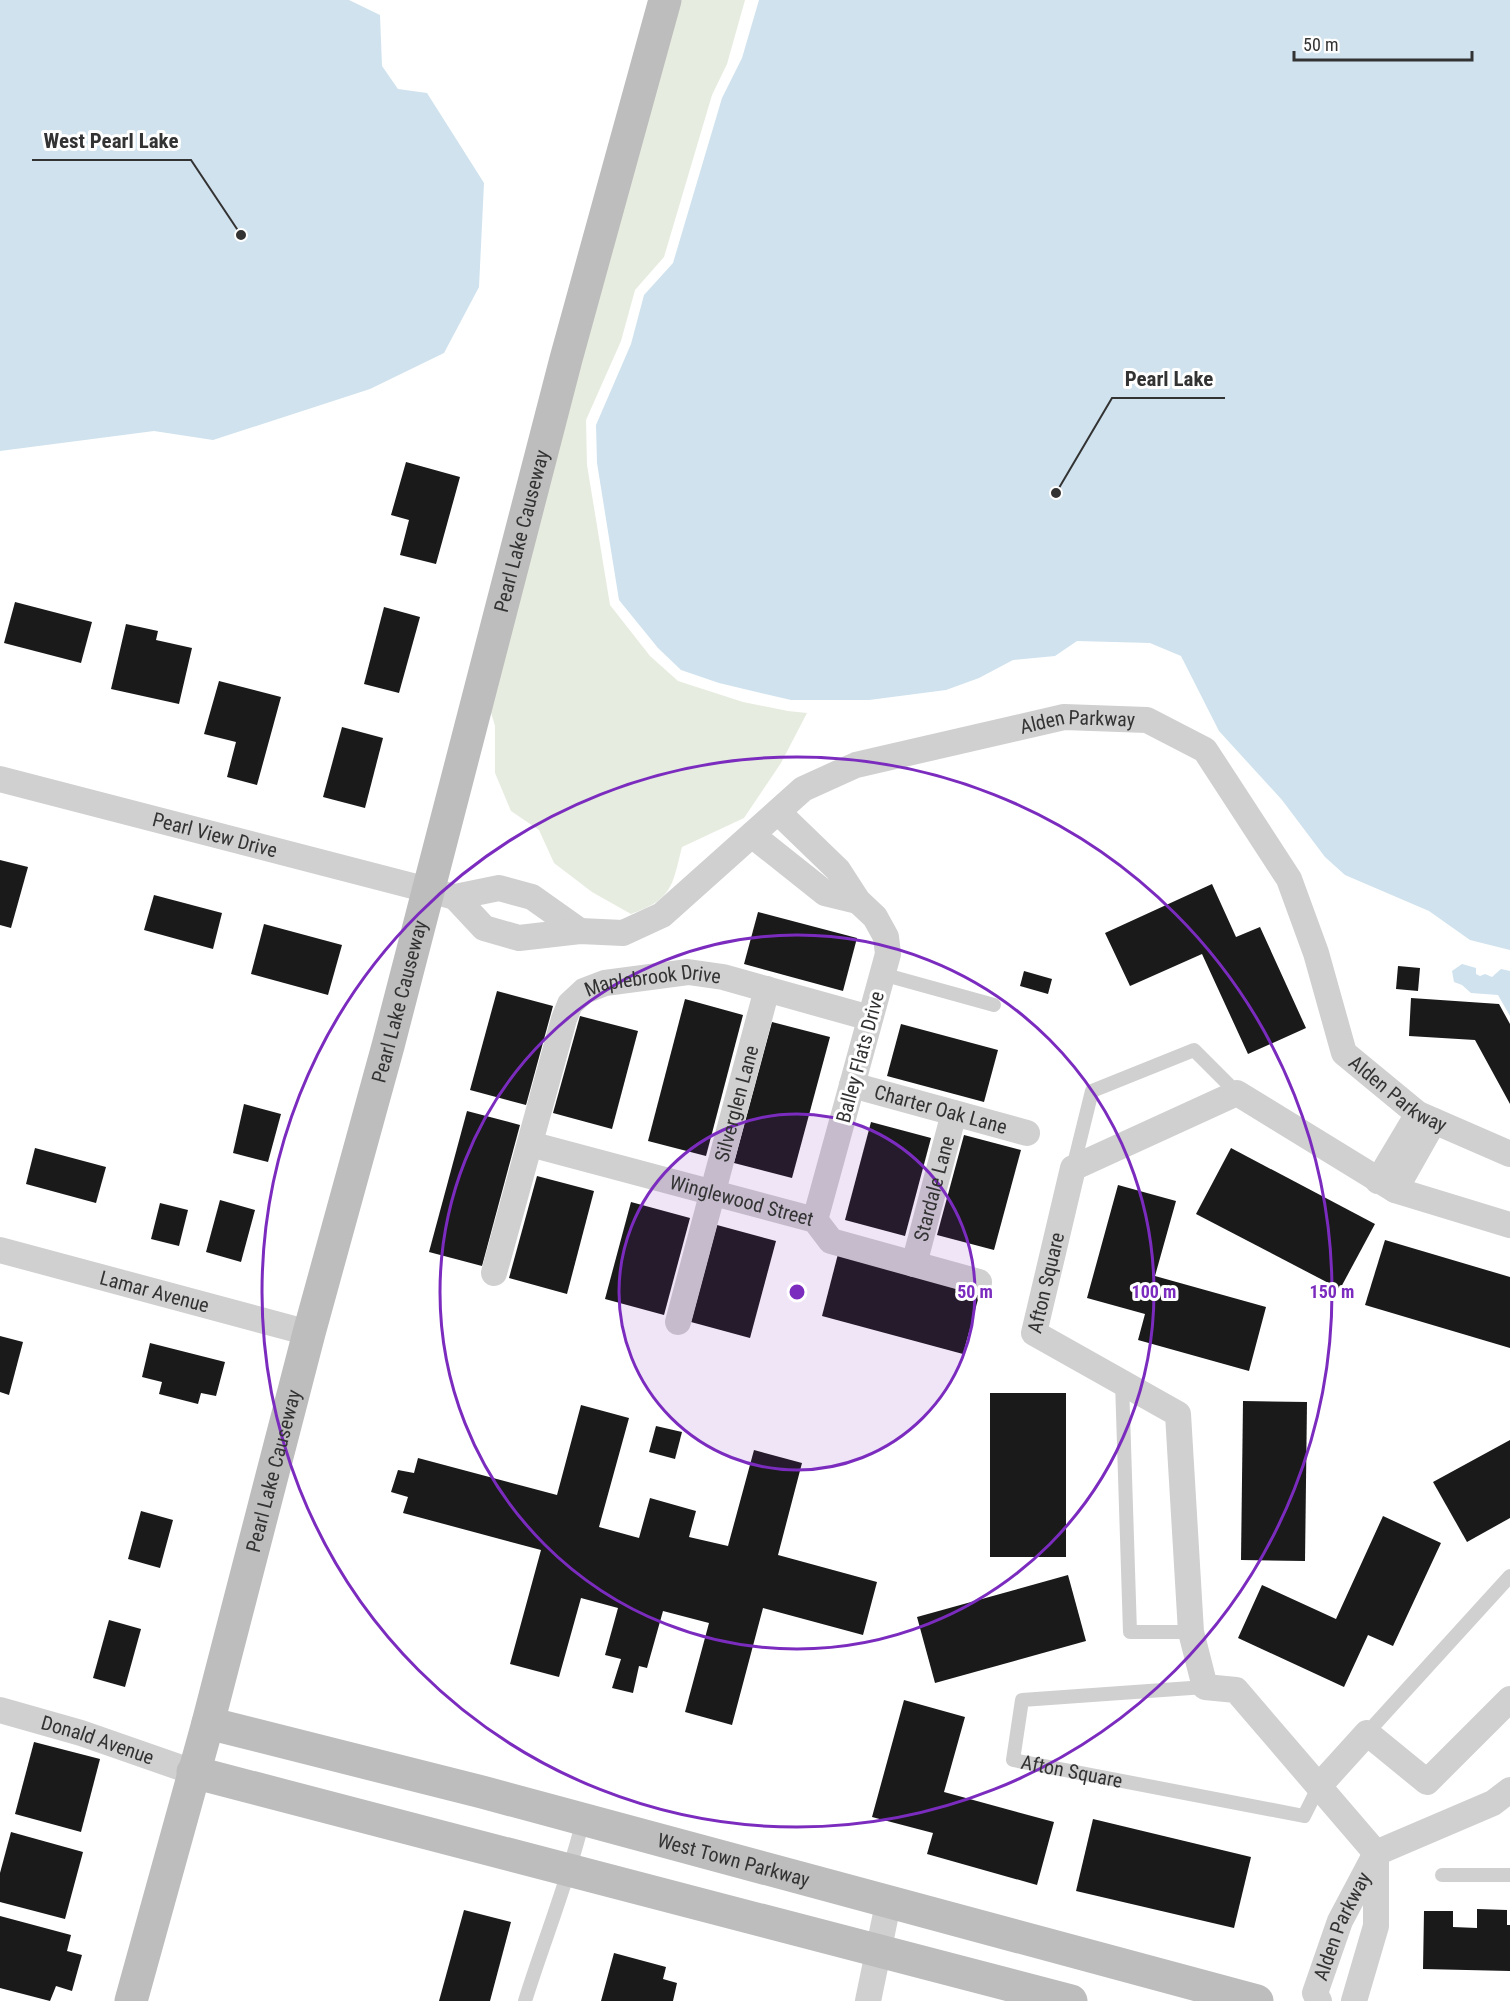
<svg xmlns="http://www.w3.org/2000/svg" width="1510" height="2001" font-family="'Roboto Condensed',sans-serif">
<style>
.green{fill:#e6ecdf}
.water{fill:#cfe2ee}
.building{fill:#1a1a1a}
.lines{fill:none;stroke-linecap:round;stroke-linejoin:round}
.lane{stroke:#d0d0d0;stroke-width:14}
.street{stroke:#d0d0d0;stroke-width:26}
.secondary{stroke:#bdbdbd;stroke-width:33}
.ring{fill:none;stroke:#7b2cbf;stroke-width:3}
.labels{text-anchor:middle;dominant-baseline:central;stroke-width:6;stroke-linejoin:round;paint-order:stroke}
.street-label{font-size:20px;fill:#333;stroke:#fff}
.centre{fill:#7b2cbf;stroke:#fff;stroke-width:3}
.ring-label{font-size:18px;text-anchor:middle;font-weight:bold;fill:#7b2cbf;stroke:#fff;stroke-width:6;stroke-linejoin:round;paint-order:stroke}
.leader{fill:none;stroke:#333;stroke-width:2}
.callout-dot{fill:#333;stroke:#fff;stroke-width:2}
.callout-label{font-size:21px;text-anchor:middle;font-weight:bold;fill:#333;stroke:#fff;stroke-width:6;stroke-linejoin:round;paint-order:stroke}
</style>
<rect width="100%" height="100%" fill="#fff"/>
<!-- green -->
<path class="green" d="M 679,0 L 745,0 L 727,64 L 712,95 L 664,257 L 635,290 L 621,341 L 586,420 L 587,465 L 610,605 L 650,656 L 678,681 L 743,702 L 788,711 L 807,713 L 781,763 L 744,818 L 682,847 C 672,886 673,899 631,914 L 592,892 L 554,863 L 539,830 L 511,811 L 495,773 L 495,726 L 489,706 Z"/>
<!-- water -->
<g class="water">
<path d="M 0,0 L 349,0 L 380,15 L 382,66 L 398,89 L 427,93 L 484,183 L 479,287 L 444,353 L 370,389 L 213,440 L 154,431 L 0,451 Z"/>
<path d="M 759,0 L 1510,0 L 1510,950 L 1470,940 L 1429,911 L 1345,875 L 1325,857 L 1282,800 L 1219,731 L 1181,656 L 1150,643 L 1077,641 L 1055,656 L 1013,660 L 979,678 L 946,690 L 869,700 L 791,700 L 719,683 L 681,670 L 658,648 L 619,600 L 597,463 L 596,425 L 631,344 L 644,295 L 673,263 L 722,98 L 742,58 Z"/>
<path d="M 1462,964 L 1476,968 L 1476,974 L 1480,976 L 1485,974 L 1492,977 L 1501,969 L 1510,971 L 1510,1016 L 1498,995 L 1471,993 L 1462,985 L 1454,982 L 1452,971 Z"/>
</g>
<!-- building -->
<g class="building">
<path d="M 406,462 L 460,477 L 436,564 L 400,555 L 409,520 L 391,515 Z"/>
<path d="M 15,602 L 92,622 L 81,663 L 4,643 Z"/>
<path d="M 384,607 L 420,617 L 399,693 L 364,684 Z"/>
<path d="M 126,624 L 158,631 L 156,640 L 192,648 L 179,704 L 111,689 Z"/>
<path d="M 219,681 L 281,697 L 257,785 L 227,777 L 236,742 L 204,734 Z"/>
<path d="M 342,727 L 383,738 L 365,808 L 323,797 Z"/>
<path d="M 0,860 L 28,867 L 11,928 L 0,925 Z"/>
<path d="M 1212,884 L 1236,937 L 1260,927 L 1306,1028 L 1248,1054 L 1202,954 L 1130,986 L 1105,933 Z"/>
<path d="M 154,895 L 222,913 L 213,949 L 144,930 Z"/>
<path d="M 758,912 L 857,938 L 843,991 L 744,964 Z"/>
<path d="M 264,924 L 342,945 L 328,995 L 251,974 Z"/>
<path d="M 1398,966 L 1420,968 L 1418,991 L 1396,989 Z"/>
<path d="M 1024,971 L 1052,979 L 1048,994 L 1020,986 Z"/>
<path d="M 497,991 L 553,1006 L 526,1105 L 470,1090 Z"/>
<path d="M 1411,998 L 1499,1004 L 1510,1024 L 1510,1104 L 1475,1040 L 1409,1036 Z"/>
<path d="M 685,999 L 743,1015 L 706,1156 L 648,1141 Z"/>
<path d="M 580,1016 L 638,1031 L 612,1129 L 553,1113 Z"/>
<path d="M 772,1022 L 830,1037 L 792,1178 L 734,1163 Z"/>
<path d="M 901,1024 L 998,1050 L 984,1102 L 887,1076 Z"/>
<path d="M 244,1104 L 281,1114 L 268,1162 L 233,1153 Z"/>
<path d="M 467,1111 L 520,1125 L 482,1266 L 429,1252 Z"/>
<path d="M 871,1122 L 931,1138 L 905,1236 L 845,1220 Z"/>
<path d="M 964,1135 L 1021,1150 L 994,1250 L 937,1235 Z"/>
<path d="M 35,1148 L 106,1167 L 96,1203 L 26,1184 Z"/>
<path d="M 1231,1148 L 1375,1224 L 1340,1289 L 1196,1214 Z"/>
<path d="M 537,1176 L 594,1191 L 567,1294 L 509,1278 Z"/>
<path d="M 1118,1185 L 1176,1201 L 1155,1276 L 1266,1307 L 1249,1371 L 1138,1340 L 1145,1314 L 1087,1298 Z"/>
<path d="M 220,1200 L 255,1210 L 241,1262 L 206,1252 Z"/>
<path d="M 631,1202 L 690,1218 L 664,1315 L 605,1299 Z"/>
<path d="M 160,1203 L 188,1210 L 179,1246 L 151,1239 Z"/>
<path d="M 717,1225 L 776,1241 L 750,1338 L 691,1322 Z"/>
<path d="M 1385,1240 L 1510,1277 L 1510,1348 L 1365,1305 Z"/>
<path d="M 838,1254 L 980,1292 L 963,1354 L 822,1316 Z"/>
<path d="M 0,1336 L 23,1342 L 9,1395 L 0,1392 Z"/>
<path d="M 150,1343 L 225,1362 L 216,1396 L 201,1393 L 198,1404 L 159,1394 L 162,1382 L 142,1377 Z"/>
<rect x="990" y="1393" width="76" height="164"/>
<path d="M 1243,1401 L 1307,1402 L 1305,1561 L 1241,1560 Z"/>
<path d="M 581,1405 L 629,1418 L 599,1527 L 639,1538 L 650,1498 L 696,1511 L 689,1537 L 728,1546 L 754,1450 L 802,1463 L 778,1555 L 877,1582 L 863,1635 L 763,1608 L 732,1725 L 685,1712 L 709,1623 L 663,1611 L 647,1668 L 639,1666 L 633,1693 L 612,1688 L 621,1659 L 605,1655 L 618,1608 L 581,1598 L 559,1677 L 510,1664 L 541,1550 L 403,1513 L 408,1497 L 391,1492 L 398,1470 L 414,1473 L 418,1458 L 557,1495 Z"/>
<path d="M 656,1426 L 682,1432 L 675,1459 L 649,1452 Z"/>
<path d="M 1510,1440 L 1510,1518 L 1467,1542 L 1433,1482 Z"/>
<path d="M 141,1511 L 173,1520 L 160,1568 L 128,1559 Z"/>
<path d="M 1383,1516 L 1441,1543 L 1393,1646 L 1368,1635 L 1344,1687 L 1238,1638 L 1262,1585 L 1336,1619 Z"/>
<path d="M 1068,1575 L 1086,1641 L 935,1683 L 917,1617 Z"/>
<path d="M 109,1620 L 141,1629 L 125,1687 L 93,1678 Z"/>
<path d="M 904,1700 L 965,1717 L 944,1792 L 1054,1822 L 1037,1885 L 927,1854 L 933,1833 L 872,1817 Z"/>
<path d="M 34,1742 L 100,1759 L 81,1832 L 15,1814 Z"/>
<path d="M 1093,1819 L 1251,1857 L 1234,1928 L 1076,1891 Z"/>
<path d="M 11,1832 L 83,1852 L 65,1919 L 0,1902 L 0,1873 Z"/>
<path d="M 1477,1909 L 1507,1910 L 1507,1925 L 1510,1925 L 1510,1971 L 1423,1969 L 1424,1911 L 1453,1911 L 1453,1927 L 1477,1928 Z"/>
<path d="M 464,1910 L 511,1922 L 490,2001 L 439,2001 Z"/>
<path d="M 0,1916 L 71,1935 L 67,1951 L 82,1955 L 72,1991 L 56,1986 L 50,2001 L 0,1988 Z"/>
<path d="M 614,1953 L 666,1967 L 663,1979 L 677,1983 L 673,2001 L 601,2001 Z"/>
</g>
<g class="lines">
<!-- lane -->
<g class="lane">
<path d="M 882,974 L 994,1005"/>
<path d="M 1073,1168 L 1092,1091 L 1194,1050 L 1237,1093"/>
<path d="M 1122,1382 L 1130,1632 L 1191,1632"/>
<path id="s1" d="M 1205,1687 L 1022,1700 L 1013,1760 L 1304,1816 L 1319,1786"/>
<path d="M 1367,1733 L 1510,1576"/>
<path d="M 1442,1875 L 1510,1875"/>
<path d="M 525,2001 C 544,1940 568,1882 583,1820"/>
</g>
<!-- street -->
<g class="street">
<path id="s2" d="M 0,779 L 455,897 L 499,888 L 532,897 L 580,931"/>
<path d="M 778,812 L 838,870 L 858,901 L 875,917 L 886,937 L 888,954 L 815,1220"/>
<path d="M 752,835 L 825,893 L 858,901"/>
<path id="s3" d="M 455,897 L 484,928 L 519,938 L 580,931 L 623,933 L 662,915 L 803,789 L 856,765 L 1064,717 L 1147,720 L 1205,750 L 1289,879 L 1316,953 L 1344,1053 L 1418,1114 L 1510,1154"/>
<path id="s4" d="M 852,1085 L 1027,1133"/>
<path id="s5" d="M 530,1144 L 815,1220 L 831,1241 L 979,1282"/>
<path d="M 1378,1181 L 1418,1114"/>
<path d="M 1395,1190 L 1434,1121"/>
<path id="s6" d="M 0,1250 L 309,1333"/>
<path id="s7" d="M 914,1264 L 954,1113"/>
<path id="s8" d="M 494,1273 L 564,1019 L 570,1004 L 584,991 L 605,983 L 688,972 L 723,977 L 870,1018"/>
<path id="s9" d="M 678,1322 L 767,989"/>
<path id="s10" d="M 0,1710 L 81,1733 L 193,1772"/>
<path d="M 1319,1786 L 1367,1733 L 1427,1782 L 1510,1699"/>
<path id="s11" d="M 1376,1853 L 1236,1690 L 1205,1687 L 1191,1632 L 1178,1414 L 1034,1333 L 1073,1168 L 1237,1093 L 1395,1190 L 1510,1225"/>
<path d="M 868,2001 L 888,1904"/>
<path id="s12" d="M 1319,2001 L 1315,1993 L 1340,1921 L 1376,1853 L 1493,1803 L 1510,1790"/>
<path d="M 1354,2001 L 1376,1926 L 1376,1856"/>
</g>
<!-- secondary -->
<g class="secondary">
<path id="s13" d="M 208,1723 L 482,1792 L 1257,2001"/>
<path d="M 193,1772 L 1071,2001"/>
<path id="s14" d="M 131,2001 L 208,1723 L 309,1333 L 388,1046 L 566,359 L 665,0"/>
</g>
</g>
<!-- distance rings -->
<circle cx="797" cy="1292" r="178" fill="#7b2cbf" fill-opacity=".12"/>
<g class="ring">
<circle cx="797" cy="1292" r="178"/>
<circle cx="797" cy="1292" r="357"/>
<circle cx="797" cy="1292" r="535"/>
</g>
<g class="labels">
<!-- street labels -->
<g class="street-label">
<text stroke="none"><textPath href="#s14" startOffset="1521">Pearl Lake Causeway</textPath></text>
<text stroke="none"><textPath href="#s3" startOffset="700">Alden Parkway</textPath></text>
<text stroke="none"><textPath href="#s2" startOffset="222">Pearl View Drive</textPath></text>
<text stroke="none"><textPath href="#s8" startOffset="369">Maplebrook Drive</textPath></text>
<text stroke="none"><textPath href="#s14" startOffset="1035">Pearl Lake Causeway</textPath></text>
<text transform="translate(860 1057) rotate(-75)">Balley Flats Drive</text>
<text stroke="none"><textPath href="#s3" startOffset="1240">Alden Parkway</textPath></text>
<text stroke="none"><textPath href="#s9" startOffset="226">Silverglen Lane</textPath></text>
<text stroke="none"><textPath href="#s4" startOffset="92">Charter Oak Lane</textPath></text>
<text stroke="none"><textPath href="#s7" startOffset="78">Stardale Lane</textPath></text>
<text stroke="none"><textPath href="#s5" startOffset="219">Winglewood Street</textPath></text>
<text stroke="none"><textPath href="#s11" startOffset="738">Afton Square</textPath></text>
<text stroke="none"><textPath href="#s6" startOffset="160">Lamar Avenue</textPath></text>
<text stroke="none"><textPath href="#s14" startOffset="549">Pearl Lake Causeway</textPath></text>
<text stroke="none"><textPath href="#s10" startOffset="102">Donald Avenue</textPath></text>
<text stroke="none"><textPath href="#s1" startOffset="304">Afton Square</textPath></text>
<text stroke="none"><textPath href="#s13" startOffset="543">West Town Parkway</textPath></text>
<text stroke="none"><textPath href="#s12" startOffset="81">Alden Parkway</textPath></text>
</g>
</g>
<circle cx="797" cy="1292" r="9" class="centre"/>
<g class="ring-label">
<text x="975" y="1298">50 m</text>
<text x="1154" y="1298">100 m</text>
<text x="1332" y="1298">150 m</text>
</g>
<!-- callouts -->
<path class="leader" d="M241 235L191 160H32M1056 493L1112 398H1225"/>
<g class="callout-dot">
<circle cx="241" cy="235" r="6"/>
<circle cx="1056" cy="493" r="6"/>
</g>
<g class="callout-label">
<text x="111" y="148">West Pearl Lake</text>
<text x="1169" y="386">Pearl Lake</text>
</g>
<!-- scale -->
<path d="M1294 51v9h178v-9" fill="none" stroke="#333333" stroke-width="3"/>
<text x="1303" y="51" font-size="18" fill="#333333" stroke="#ffffff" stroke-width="4.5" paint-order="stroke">50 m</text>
</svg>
